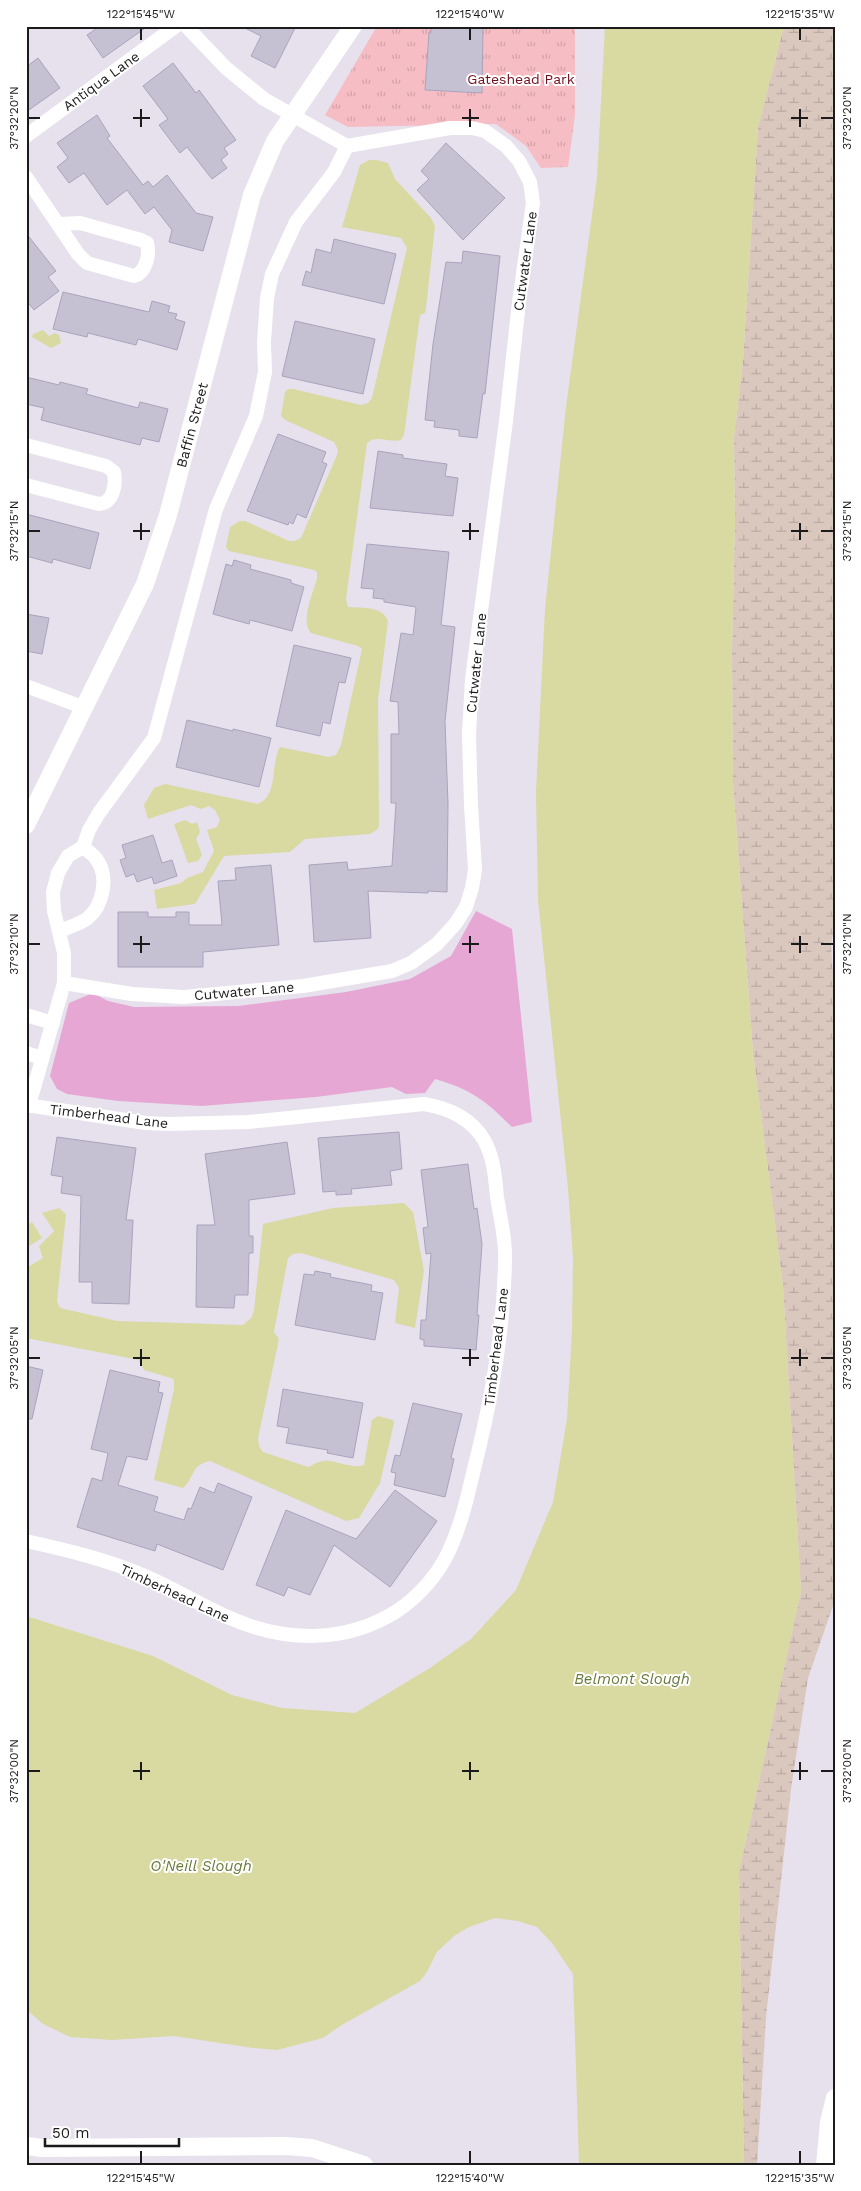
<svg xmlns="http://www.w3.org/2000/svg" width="861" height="2191" font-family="'Work Sans',sans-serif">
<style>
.grass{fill:#e6a7d4}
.wetland{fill:url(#wetland-marsh)}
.park{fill:url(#park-tufts)}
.water{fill:#d9d9a2}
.building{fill:#c5c1d3;stroke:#a9a4bd}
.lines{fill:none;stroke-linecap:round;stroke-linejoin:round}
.minor{stroke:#fff;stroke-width:14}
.tertiary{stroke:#fff;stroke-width:18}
.ticks{fill:none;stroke:#1b1b1b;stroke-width:2}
.labels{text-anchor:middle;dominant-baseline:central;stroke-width:4;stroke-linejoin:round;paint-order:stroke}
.park-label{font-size:14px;fill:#740e1c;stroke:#fff}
.street-label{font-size:14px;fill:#1b1b1b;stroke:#fff}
.water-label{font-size:15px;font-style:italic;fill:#687a3a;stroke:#fff}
.neatline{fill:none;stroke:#1b1b1b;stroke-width:2}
.ticks-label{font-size:12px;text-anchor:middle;fill:#1b1b1b}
</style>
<defs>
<pattern id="wetland-marsh" width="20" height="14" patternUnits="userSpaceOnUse" patternTransform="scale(1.25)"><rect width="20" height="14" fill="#dac7be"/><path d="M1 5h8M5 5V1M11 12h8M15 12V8" fill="none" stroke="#baaaa3"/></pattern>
<pattern id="park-tufts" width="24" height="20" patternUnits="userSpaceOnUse" patternTransform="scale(1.25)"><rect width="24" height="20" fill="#f7bdc5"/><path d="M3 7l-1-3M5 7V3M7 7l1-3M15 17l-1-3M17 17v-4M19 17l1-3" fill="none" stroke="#d3a2a9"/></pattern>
</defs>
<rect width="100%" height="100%" fill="#e6e1ec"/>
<!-- grass -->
<path class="grass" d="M 476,911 L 512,929 L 532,1122 L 512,1127 C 485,1100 472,1090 435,1079 L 425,1093 L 406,1094 L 392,1087 L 316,1097 L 201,1106 L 118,1101 L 67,1094 L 57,1089 L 50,1076 L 69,1003 L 93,993 L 108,1001 L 134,1007 L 238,1006 L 346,992 L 410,979 L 451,956 Z"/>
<!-- wetland -->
<path class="wetland" d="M 784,26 L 835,26 L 835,923 L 831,945 L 835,1004 L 835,1600 L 808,1678 L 791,1789 L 766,2017 L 757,2165 L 744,2165 L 739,1872 L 801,1591 L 783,1286 L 753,1053 L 733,783 L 732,651 L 735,523 L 734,438 L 743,361 L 758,127 Z"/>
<!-- park -->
<path class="park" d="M 377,26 L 575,26 L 575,115 L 568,167 L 541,168 L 526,146 L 496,124 L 348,127 L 325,115 Z"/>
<!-- water -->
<g class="water">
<path d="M 605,26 L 784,26 L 758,127 L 743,361 L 734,438 L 735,523 L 732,651 L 733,783 L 753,1053 L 783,1286 L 801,1591 L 739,1872 L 744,2165 L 579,2165 L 573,1974 L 552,1943 L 537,1927 L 518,1921 L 495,1918 L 469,1927 L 454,1936 L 437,1952 L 427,1972 L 420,1981 L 340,2026 L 323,2038 L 277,2050 L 253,2048 L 174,2036 L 112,2040 L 70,2037 L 43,2024 L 26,2009 L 26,1616 L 153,1656 L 232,1695 L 282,1708 L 355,1713 L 430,1668 L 471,1639 L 516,1590 L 553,1502 L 567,1419 L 572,1331 L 573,1258 L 568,1188 L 538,900 L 536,792 L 545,609 L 566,407 L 597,178 Z"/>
<path d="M 369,160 L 376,160 L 388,163 L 395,179 L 431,218 L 435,226 L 426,308 L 425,313 L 420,315 L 404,435 L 401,440 C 389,443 376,434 367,443 L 346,599 L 348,607 C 362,608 383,606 388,621 L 378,700 L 379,824 L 378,829 L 370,834 L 305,839 L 290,852 L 224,856 L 195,904 L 157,909 L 154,890 L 181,883 L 187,878 L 203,872 L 214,851 L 207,830 L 217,827 L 220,820 L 215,810 L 209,806 L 201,809 L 191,805 L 148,819 L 144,805 L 154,788 L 165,784 L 258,804 C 279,795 270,764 280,747 L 329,757 L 336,755 L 341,745 L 362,649 L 358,646 L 311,633 C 300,621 313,593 317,579 L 317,572 L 314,570 L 229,551 L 226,547 L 230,527 L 240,521 L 245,521 L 289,541 L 294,541 L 301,538 L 337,455 L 338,450 L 334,442 L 285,420 L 281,416 L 285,392 L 288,389 L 293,389 L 361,405 L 368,403 L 372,398 L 407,248 L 401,238 L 342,227 L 360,165 Z"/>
<path d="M 43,330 L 49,336 L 55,333 L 59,335 L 61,343 L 51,348 L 32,337 L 33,334 Z"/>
<path d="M 185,820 L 192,824 L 197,822 L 200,832 L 196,839 L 202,855 L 198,861 L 188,863 L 174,824 Z"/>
<path d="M 404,1203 L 413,1212 L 424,1271 L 415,1328 L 395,1323 L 399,1288 L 394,1280 L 301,1253 L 293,1254 L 288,1258 L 274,1332 L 279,1339 L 258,1438 L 259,1446 L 263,1452 L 308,1467 C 311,1466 315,1463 319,1462 C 333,1457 349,1470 364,1465 L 372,1420 L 378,1416 L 393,1420 L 394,1423 L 380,1483 L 359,1518 L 346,1521 L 210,1461 C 190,1465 195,1478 183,1488 L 154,1480 L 174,1389 L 174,1379 L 144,1370 L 139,1360 L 26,1338 L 26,1268 L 43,1258 L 39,1246 L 54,1231 L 42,1213 L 59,1208 L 66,1214 L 57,1301 L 60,1308 L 117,1321 L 243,1325 L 251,1318 L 254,1311 L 263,1224 L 333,1208 Z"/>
<path d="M 32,1222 L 42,1238 L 26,1248 L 26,1226 Z"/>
</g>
<!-- building -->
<g class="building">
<path d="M 100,26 L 148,26 L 103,58 L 87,35 Z"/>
<path d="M 241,26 L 296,26 L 275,68 L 251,56 L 261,36 Z"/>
<path d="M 431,26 L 483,26 L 482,93 L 425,90 L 429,33 L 431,33 Z"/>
<path d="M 38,58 L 60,88 L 26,112 L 26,67 Z"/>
<path d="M 173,63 L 196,93 L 199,90 L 236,140 L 224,148 L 228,154 L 221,160 L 227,168 L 212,179 L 187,147 L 180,153 L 159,125 L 168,119 L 143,86 Z"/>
<path d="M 97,115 L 110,136 L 107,138 L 143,185 L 148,181 L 153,187 L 167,175 L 196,213 L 213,217 L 203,251 L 169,242 L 172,230 L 154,207 L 145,214 L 127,190 L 107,205 L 84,173 L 69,183 L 57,167 L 68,158 L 57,143 Z"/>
<path d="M 446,143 L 505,198 L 463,240 L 417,190 L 429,179 L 421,171 Z"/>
<path d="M 26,233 L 56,271 L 48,277 L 59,291 L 34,310 L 26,300 Z"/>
<path d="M 334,239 L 396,254 L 384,304 L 302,285 L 306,271 L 311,273 L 316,249 L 331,253 Z"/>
<path d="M 463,251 L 500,256 L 485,394 L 483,393 L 477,438 L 459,436 L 459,430 L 434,427 L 435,421 L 425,420 L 433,344 L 446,262 L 462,263 Z"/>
<path d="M 63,292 L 149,312 L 152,301 L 170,306 L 168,312 L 177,314 L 175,319 L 185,322 L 177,350 L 138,339 L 136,345 L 88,333 L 87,337 L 53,329 Z"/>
<path d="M 295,321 L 375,339 L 363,394 L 282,376 Z"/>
<path d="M 26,377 L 59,385 L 60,382 L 88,389 L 86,394 L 138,408 L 140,402 L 168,409 L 159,442 L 142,438 L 140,445 L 41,420 L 44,408 L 26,404 Z"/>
<path d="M 278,434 L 326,452 L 322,462 L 327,464 L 306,518 L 297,514 L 293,524 L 289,522 L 288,525 L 247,511 Z"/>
<path d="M 378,451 L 403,455 L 403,458 L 447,464 L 445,476 L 458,478 L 453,516 L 370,508 Z"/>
<path d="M 26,514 L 99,533 L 90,569 L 53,559 L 52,563 L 26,556 Z"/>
<path d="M 367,544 L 449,552 L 441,625 L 455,627 L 445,721 L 448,804 L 447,892 L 428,891 L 428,893 L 368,891 L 371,938 L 314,942 L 309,865 L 347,862 L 348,870 L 392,866 L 396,803 L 391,803 L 391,734 L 399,734 L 398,702 L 390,701 L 401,633 L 413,635 L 416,607 L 384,602 L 384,599 L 373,598 L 374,589 L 361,588 Z"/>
<path d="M 234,560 L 251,565 L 250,569 L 291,580 L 291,583 L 304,587 L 292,631 L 250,620 L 249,624 L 213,614 L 226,564 L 232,566 Z"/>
<path d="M 26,614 L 49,618 L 42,654 L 26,651 Z"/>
<path d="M 294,645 L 351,658 L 345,683 L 339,682 L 330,724 L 323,722 L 320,736 L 276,726 Z"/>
<path d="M 187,720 L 233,731 L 233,729 L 271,738 L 259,787 L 176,767 Z"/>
<path d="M 153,835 L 162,863 L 172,860 L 177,876 L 154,884 L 152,877 L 137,882 L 134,874 L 126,877 L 120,860 L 126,858 L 122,845 Z"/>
<path d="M 271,865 L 279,945 L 203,952 L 203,967 L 118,967 L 118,912 L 148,912 L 148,917 L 176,917 L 176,912 L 189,912 L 189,925 L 222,925 L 218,881 L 236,880 L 235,868 Z"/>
<path d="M 399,1132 L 402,1169 L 390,1171 L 392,1185 L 351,1189 L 352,1194 L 336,1195 L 336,1191 L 323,1192 L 318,1138 Z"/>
<path d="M 57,1137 L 136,1148 L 126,1220 L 133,1220 L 129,1304 L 92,1303 L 92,1282 L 79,1282 L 81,1196 L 61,1193 L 63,1177 L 51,1175 Z"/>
<path d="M 287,1142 L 295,1194 L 249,1200 L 249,1236 L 253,1236 L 253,1253 L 249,1253 L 248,1295 L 235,1295 L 234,1308 L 196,1307 L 197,1225 L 215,1225 L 205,1154 Z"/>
<path d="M 468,1164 L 474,1209 L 477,1208 L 482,1244 L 477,1315 L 479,1315 L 476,1350 L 424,1346 L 424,1340 L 420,1339 L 421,1320 L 426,1320 L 431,1253 L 426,1254 L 423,1228 L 428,1227 L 421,1170 Z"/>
<path d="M 315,1271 L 331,1274 L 330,1277 L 372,1285 L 371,1291 L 383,1293 L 375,1340 L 295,1325 L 304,1274 L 314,1275 Z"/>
<path d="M 26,1366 L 43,1370 L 32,1419 L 26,1419 Z"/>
<path d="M 110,1370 L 160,1382 L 158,1392 L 163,1393 L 147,1460 L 127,1456 L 118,1485 L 158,1497 L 154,1511 L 184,1520 L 188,1508 L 191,1509 L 200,1487 L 214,1493 L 218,1483 L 252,1497 L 223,1570 L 157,1544 L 155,1551 L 77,1527 L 92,1478 L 102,1481 L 108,1453 L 91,1449 Z"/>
<path d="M 283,1389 L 363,1403 L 353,1458 L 327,1453 L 328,1450 L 286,1443 L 289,1428 L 277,1426 Z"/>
<path d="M 413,1403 L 462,1414 L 451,1458 L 454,1459 L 445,1497 L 394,1485 L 396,1473 L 391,1472 L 395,1455 L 400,1456 Z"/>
<path d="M 395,1490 L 437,1521 L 390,1587 L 334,1545 L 310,1595 L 288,1587 L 284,1596 L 256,1585 L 286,1510 L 356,1539 Z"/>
</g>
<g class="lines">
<!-- minor -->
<g class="minor">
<path d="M 186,26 L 226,68 L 264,99 L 347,146"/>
<path d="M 26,136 L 176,26"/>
<path d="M 26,177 L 78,254 L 87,263 L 134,276 C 146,273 150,254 147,243 L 141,240 L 80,223 L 60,224"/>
<path d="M 26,445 L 106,466 L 114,472 C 116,484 114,503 99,504 L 26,485"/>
<path d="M 26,686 L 85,708"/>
<path d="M 60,931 C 69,927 80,924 88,918 C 103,905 109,877 97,860 C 94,855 88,851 83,847"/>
<path d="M 26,1015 L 53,1023"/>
<path d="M 26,1053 L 42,1058"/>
<path d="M 26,1105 L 146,1123 L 168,1124 L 249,1122 L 424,1104 C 448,1108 471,1118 484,1140 C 494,1158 495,1177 497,1197 C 500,1217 506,1239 505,1259 C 504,1329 492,1398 475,1465 C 468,1495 461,1526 448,1553 C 437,1576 418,1597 397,1611 C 345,1644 284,1642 230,1618 C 202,1606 175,1589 147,1577 C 109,1560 67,1550 26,1541"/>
<path d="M 29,1105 L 64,983 L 64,953 L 54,911 L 53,892 L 58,873 L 68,856 L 83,847 L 89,830 L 99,813 L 154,738 L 216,509 L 256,416 L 265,372 L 264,342 L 267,298 L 272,274 L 296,222 L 334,172 L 347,146 L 450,128 L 472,128 L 485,131 L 506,146 L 519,161 L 530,182 L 533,203 L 519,302 L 506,421 L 472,679 L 469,734 L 471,805 L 475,870 L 472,888 L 466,907 L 456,923 L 437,944 L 411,963 L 392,971 L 303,986 L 184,997 L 132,994 L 64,983"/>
</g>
<!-- tertiary -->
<g class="tertiary">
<path d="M 26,825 L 145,584 L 168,515 L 252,195 L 275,141 L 353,26"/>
<path d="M 26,2146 L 42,2148 L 286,2146 L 312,2148 L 364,2165"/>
<path d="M 825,2165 L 829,2122 L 835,2098"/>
</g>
</g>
<!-- ticks -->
<path class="ticks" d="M 141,28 L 141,40M 470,28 L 470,40M 800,28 L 800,40M 141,109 L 141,127M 470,109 L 470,127M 800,109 L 800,127M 28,118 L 40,118M 133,118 L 150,118M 462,118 L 479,118M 791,118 L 808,118M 821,118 L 834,118M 141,523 L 141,540M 470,523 L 470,540M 800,523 L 800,540M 28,531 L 40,531M 133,531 L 150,531M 462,531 L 479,531M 791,531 L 808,531M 821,531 L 834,531M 141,936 L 141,953M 470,936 L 470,953M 800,936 L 800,953M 28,944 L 40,944M 133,944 L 150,944M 462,944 L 479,944M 791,944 L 808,944M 821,944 L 834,944M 141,1349 L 141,1366M 470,1349 L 470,1366M 800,1349 L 800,1366M 28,1358 L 40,1358M 133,1358 L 150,1358M 462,1358 L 479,1358M 791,1358 L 808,1358M 821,1358 L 834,1358M 141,1762 L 141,1780M 470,1762 L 470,1780M 800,1762 L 800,1780M 28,1771 L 40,1771M 133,1771 L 150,1771M 462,1771 L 479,1771M 791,1771 L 808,1771M 821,1771 L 834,1771M 141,2151 L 141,2164M 470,2151 L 470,2164M 800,2151 L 800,2164"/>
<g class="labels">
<!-- park labels -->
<g class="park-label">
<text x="521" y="79">Gateshead Park</text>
</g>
<!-- street labels -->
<g class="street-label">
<text transform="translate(101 81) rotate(-36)">Antiqua Lane</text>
<text transform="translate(525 261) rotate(-82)">Cutwater Lane</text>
<text transform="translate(192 425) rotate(-75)">Baffin Street</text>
<text transform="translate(476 663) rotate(-84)">Cutwater Lane</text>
<text transform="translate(244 991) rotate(-5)">Cutwater Lane</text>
<text transform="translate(109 1116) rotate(7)">Timberhead Lane</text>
<text transform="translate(496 1347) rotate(-83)">Timberhead Lane</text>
<text transform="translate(175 1593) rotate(25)">Timberhead Lane</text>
</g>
<!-- water labels -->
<g class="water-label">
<text x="632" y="1679">Belmont Slough</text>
<text x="201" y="1866">O'Neill Slough</text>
</g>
</g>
<!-- border -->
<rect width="861" height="2191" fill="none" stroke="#ffffff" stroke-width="55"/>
<!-- scale -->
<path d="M45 2138v8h134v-8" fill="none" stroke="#1b1b1b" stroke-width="2.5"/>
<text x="52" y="2138" font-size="15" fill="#1b1b1b" stroke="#ffffff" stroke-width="4" paint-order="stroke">50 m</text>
<rect x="28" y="28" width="806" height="2136" class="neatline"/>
<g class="ticks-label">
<text x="141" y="18">122°15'45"W</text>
<text x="470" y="18">122°15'40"W</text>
<text x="800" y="18">122°15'35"W</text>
<text transform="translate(14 118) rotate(-90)" y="4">37°32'20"N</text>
<text transform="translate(847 118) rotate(-90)" y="4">37°32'20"N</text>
<text transform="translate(14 531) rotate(-90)" y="4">37°32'15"N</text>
<text transform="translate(847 531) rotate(-90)" y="4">37°32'15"N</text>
<text transform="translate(14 944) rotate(-90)" y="4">37°32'10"N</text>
<text transform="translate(847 944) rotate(-90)" y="4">37°32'10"N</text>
<text transform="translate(14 1358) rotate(-90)" y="4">37°32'05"N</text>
<text transform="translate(847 1358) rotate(-90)" y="4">37°32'05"N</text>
<text transform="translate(14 1771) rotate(-90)" y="4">37°32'00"N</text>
<text transform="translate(847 1771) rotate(-90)" y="4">37°32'00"N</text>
<text x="141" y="2182">122°15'45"W</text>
<text x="470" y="2182">122°15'40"W</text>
<text x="800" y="2182">122°15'35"W</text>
</g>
</svg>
